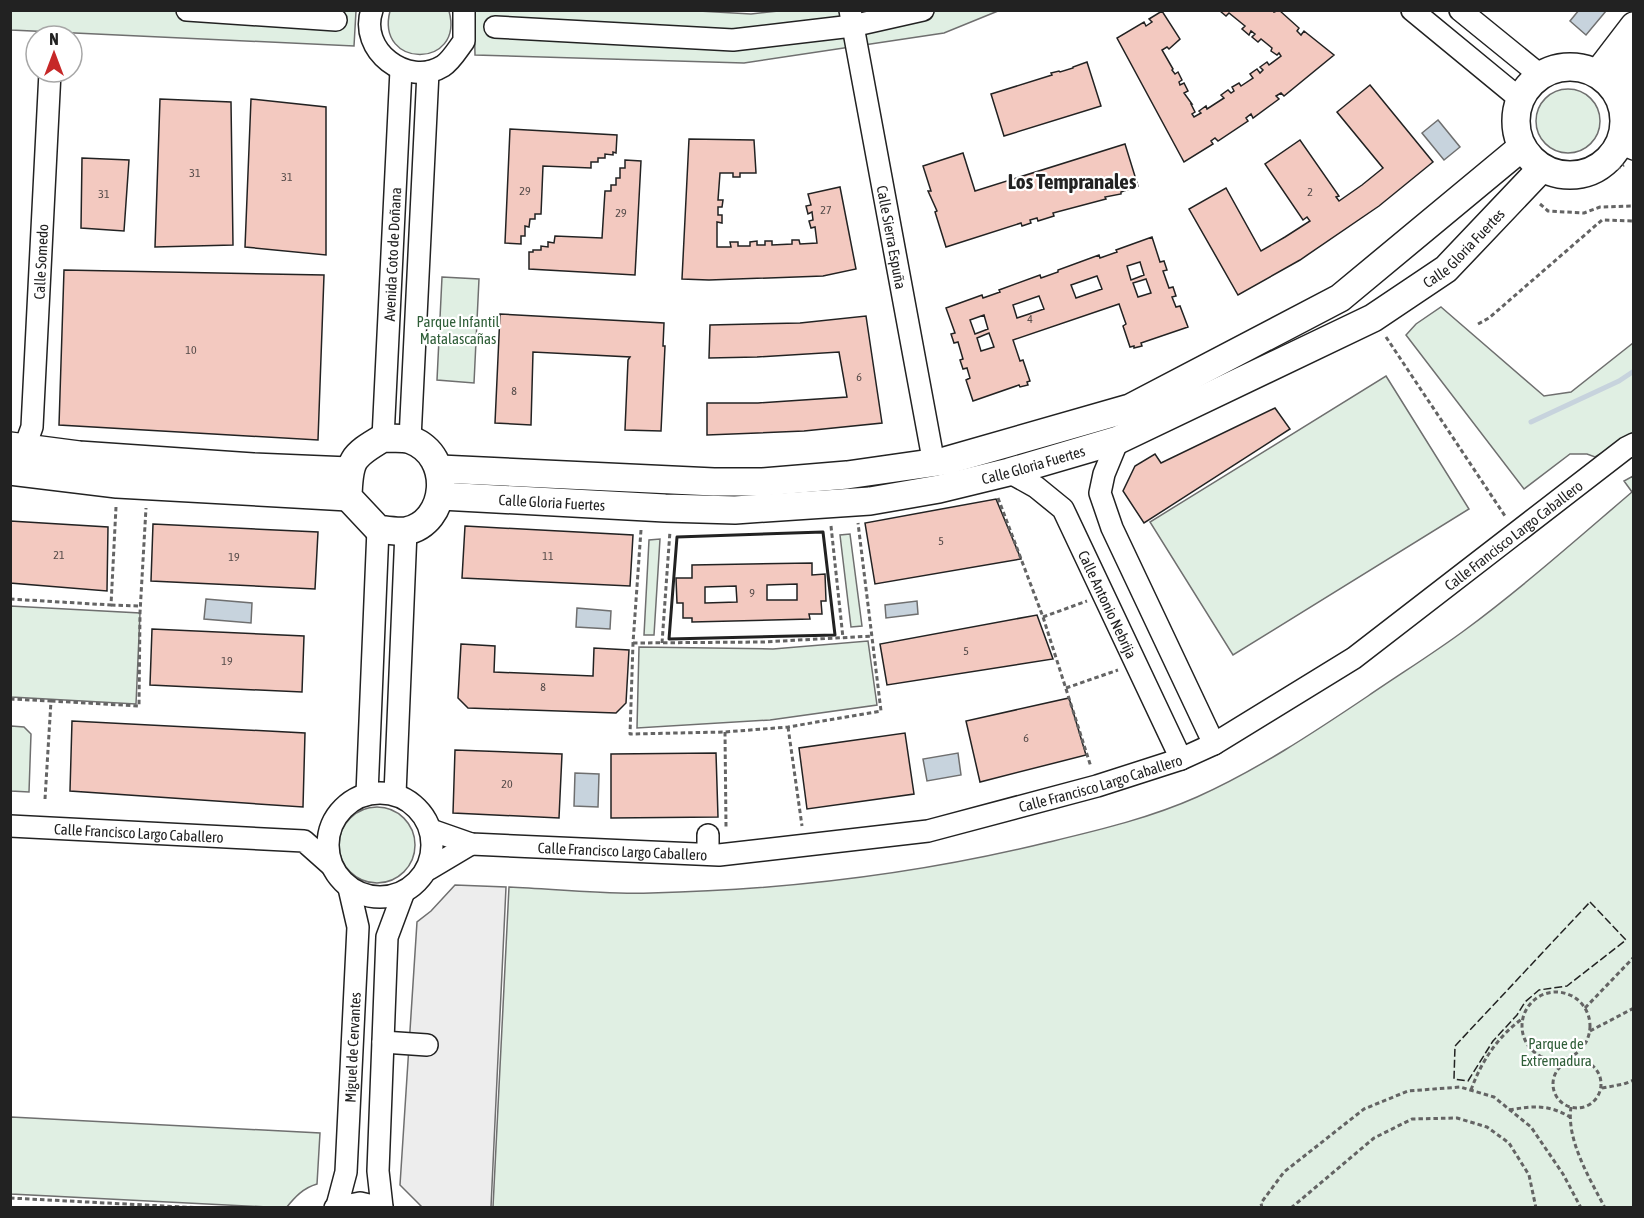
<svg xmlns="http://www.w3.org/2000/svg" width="1644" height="1218" font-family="'Asap Condensed',sans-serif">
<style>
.green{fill:#e0efe3;stroke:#6f6f6f;stroke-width:1.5}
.parking{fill:#ededed;stroke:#6f6f6f;stroke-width:1.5}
.water{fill:#c7d3dd;stroke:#6f6f6f;stroke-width:1.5}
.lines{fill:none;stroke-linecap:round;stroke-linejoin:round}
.stream{stroke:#c7d3dd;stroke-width:5}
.building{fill:#f3c9c0;stroke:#222;stroke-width:1.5;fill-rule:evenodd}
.minor-casing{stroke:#222;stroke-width:24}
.major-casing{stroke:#222;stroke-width:30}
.path{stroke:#646464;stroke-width:3;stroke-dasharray:4.5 3;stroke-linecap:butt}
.minor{stroke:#fff;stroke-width:21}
.major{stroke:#fff;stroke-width:27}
.fence{stroke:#222;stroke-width:1.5;stroke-dasharray:8 3;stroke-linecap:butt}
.wall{stroke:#222;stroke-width:3}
.labels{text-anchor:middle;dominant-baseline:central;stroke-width:4.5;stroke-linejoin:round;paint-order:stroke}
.number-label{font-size:12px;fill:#564c4a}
.street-label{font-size:15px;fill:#222;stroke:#fff}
.park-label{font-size:15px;fill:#2f5e38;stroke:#fff}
.district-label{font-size:21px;font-weight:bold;fill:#222;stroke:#fff}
</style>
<rect width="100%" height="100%" fill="#fff"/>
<!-- green -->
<g class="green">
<path d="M 681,10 L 751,14 L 788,10 L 998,11 L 944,33 L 744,63 L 475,55 L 474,11 Z"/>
<path d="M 11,11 L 356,11 L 354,46 L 11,30 Z"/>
<path d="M 390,11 L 449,11 C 465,69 375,69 390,11 Z"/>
<circle cx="1568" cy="121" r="32"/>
<path d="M 442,277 L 479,279 L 474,383 L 437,380 Z"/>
<path d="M 1441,307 L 1544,396 L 1571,392 L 1633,343 L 1633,435 L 1595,457 L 1587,454 L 1570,454 L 1524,489 L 1406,335 L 1416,324 Z"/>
<path d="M 1386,376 L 1469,509 L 1233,655 L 1150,522 Z"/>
<path d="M 1633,476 L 1633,1207 L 493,1207 L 509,887 C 556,889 604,895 651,893 C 785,890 919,874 1049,842 C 1099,830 1150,818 1197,797 C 1257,770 1313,733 1368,696 C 1400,674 1434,653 1465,630 C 1523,587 1577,539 1632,492 L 1624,481 Z"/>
<path d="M 850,534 L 862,626 L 851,627 L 840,535 Z"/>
<path d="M 660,539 L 654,635 L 644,635 L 649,540 Z"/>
<path d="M 10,606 L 140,613 L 136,704 L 11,697 Z"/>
<path d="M 868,641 L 877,705 L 770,720 L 637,728 L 639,647 L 773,649 Z"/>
<path d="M 11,726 L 24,727 L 31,734 L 29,792 L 11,791 Z"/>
<circle cx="377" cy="845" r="38"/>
<path d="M 11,1117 L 320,1133 L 317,1184 C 303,1188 295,1197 286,1208 L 11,1194 Z"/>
</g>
<!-- parking -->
<path class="parking" d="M 455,885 L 506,887 L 491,1207 L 422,1207 L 400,1185 L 417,922 L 431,911 Z"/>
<!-- water -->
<g class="water">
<path d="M 1579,10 L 1605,10 L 1606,11 L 1586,35 L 1570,21 Z"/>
<path d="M 1438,120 L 1460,147 L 1444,160 L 1422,133 Z"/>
<path d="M 206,599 L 252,603 L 251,623 L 204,619 Z"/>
<path d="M 917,601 L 918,614 L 886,618 L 885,605 Z"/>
<path d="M 577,608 L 611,611 L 610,629 L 576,627 Z"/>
<path d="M 958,753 L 961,775 L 927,781 L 923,759 Z"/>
<path d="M 575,773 L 599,774 L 598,807 L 574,806 Z"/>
</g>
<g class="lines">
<!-- stream -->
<path class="stream" d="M 1531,422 L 1619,381 L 1634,371"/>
</g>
<!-- building -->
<g class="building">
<path d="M 1272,10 L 1274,12 L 1279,10 L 1299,28 L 1297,31 L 1301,35 L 1304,31 L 1334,55 L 1284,96 L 1281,93 L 1276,96 L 1279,99 L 1253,118 L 1251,114 L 1246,118 L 1248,121 L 1218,141 L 1215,138 L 1211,141 L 1213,144 L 1184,162 L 1117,38 L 1144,22 L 1146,26 L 1152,22 L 1149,19 L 1162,11 L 1180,39 L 1169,49 L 1167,47 L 1162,50 L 1173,69 L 1172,70 L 1175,74 L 1178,72 L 1182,80 L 1179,82 L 1180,85 L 1184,83 L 1188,91 L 1184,93 L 1192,104 L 1191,104 L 1195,112 L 1192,114 L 1194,117 L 1201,113 L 1199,111 L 1206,106 L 1207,109 L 1224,98 L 1221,95 L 1228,90 L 1231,93 L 1234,91 L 1232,87 L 1239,83 L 1241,86 L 1253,78 L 1250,74 L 1257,69 L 1260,73 L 1263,70 L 1260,67 L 1267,62 L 1269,65 L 1281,56 L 1279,53 L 1277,55 L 1271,51 L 1272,48 L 1261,39 L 1258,42 L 1252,37 L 1255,34 L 1251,31 L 1249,35 L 1242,29 L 1245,26 L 1229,13 L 1226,16 L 1220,11 Z"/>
<path d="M 1087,62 L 1101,106 L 1004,136 L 991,94 L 1052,75 L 1051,73 L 1059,71 L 1060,72 L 1073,68 L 1073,67 Z"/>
<path d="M 1370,85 L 1433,162 L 1379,206 L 1300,260 L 1238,295 L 1189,209 L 1226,188 L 1261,251 L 1285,237 L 1310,221 L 1307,217 L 1303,220 L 1265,164 L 1300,140 L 1339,196 L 1336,197 L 1339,201 L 1362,185 L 1383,168 L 1337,112 Z"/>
<path d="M 160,99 L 231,102 L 233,245 L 155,247 Z"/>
<path d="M 251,99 L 326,107 L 326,255 L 245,247 Z"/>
<path d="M 510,129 L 617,135 L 616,153 L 613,152 L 613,155 L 605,154 L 605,158 L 598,158 L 598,162 L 591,162 L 591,168 L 543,166 L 541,214 L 535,214 L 535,219 L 530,219 L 529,227 L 525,226 L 525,236 L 521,236 L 521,244 L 505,243 Z"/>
<path d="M 689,139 L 754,140 L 756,173 L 740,173 L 740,177 L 733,177 L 733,173 L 720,173 L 718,200 L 723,200 L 722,207 L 718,207 L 718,215 L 722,215 L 722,223 L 717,222 L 717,247 L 731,247 L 730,242 L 738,242 L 738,246 L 750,246 L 750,242 L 757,241 L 757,245 L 765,245 L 765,241 L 772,241 L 772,245 L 792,244 L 792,240 L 799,240 L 800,244 L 817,243 L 815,227 L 811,228 L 809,221 L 813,220 L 812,212 L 808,214 L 806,206 L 811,205 L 808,194 L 840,187 L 856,269 L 823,276 L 709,280 L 682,279 Z"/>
<path d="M 1125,144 L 1138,186 L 1121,192 L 1121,194 L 1105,197 L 1106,199 L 1053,213 L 1054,216 L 1038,221 L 1037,218 L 1030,220 L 1031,223 L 1022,226 L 1021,223 L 946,247 L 935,212 L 937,211 L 928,191 L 931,191 L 923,166 L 963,153 L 975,191 Z"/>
<path d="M 82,158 L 129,160 L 124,231 L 81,228 Z"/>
<path d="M 625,160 L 641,161 L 635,275 L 529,269 L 529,252 L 533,252 L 533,250 L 541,250 L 541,246 L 548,247 L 548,242 L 554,243 L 555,236 L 602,238 L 605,191 L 611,191 L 611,185 L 616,185 L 616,178 L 620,178 L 620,168 L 625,168 Z"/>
<path d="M 1152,237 L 1160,262 L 1164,261 L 1167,270 L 1163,271 L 1169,288 L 1173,287 L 1176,296 L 1172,297 L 1176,307 L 1180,306 L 1188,327 L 1141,343 L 1142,346 L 1134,348 L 1134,346 L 1130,347 L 1123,326 L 1126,324 L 1119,304 L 1013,340 L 1020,361 L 1023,360 L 1030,381 L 1027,382 L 1028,385 L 1020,387 L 1019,385 L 973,401 L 966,380 L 970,378 L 967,368 L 963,369 L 960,360 L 963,359 L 958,342 L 954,343 L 951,334 L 955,333 L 946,308 L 982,295 L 983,298 L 1000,292 L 999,290 L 1040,275 L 1041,278 L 1058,272 L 1058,270 L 1099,255 L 1100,258 L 1117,252 L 1116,250 ZM 1140,262 L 1144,275 L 1131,280 L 1127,266 ZM 1097,276 L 1102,289 L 1076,298 L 1071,285 ZM 1146,279 L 1151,293 L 1138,297 L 1133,283 ZM 1039,296 L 1044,309 L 1017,318 L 1013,305 ZM 984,315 L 988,329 L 975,334 L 970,320 ZM 989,333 L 994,347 L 981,351 L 977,338 Z"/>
<path d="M 64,270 L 324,275 L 318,440 L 59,425 Z"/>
<path d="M 500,314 L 664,323 L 663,346 L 665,346 L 661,431 L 625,430 L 628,360 L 630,357 L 533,352 L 531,425 L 495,423 Z"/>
<path d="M 866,316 L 882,423 L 804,431 L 707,435 L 707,403 L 758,403 L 847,397 L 839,352 L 757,357 L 709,358 L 710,325 L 800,323 Z"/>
<path d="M 1275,408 L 1290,429 L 1144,523 L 1123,491 L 1135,466 L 1155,454 L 1161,463 Z"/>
<path d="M 996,499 L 1021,559 L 875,584 L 865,523 Z"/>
<path d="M 10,521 L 108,527 L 107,591 L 10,583 Z"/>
<path d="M 153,524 L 318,532 L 315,589 L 151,581 Z"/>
<path d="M 465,526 L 633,535 L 630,586 L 462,578 Z"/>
<path d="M 812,563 L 812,575 L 825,574 L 826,601 L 821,601 L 822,614 L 809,614 L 810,619 L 692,622 L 692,618 L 683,618 L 683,603 L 677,603 L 676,578 L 692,578 L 692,565 ZM 797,584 L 797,600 L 767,600 L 767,585 ZM 736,586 L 737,602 L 705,603 L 705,587 Z"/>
<path d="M 1037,615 L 1053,659 L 887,685 L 880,644 Z"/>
<path d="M 152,629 L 304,636 L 302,692 L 150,685 Z"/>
<path d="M 461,644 L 495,646 L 494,672 L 593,676 L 594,648 L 629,650 L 626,703 L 616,713 L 468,708 L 458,698 Z"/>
<path d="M 1069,698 L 1086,755 L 980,782 L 966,721 Z"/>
<path d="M 72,721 L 305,733 L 303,807 L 70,791 Z"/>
<path d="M 905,733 L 914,794 L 807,809 L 799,748 Z"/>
<path d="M 455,750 L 562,754 L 559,818 L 453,813 Z"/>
<path d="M 716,753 L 718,817 L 611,818 L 611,754 Z"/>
</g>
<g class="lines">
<!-- minor casing -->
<g class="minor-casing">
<g id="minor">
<path d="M 187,10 L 336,20"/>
<path d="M 372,10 C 358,50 407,88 443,66 C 451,61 458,49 464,41 L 464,10"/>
<path id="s1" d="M 850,10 L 934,464"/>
<path d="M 1412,10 L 1520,99"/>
<path d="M 1460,10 L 1540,75"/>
<path d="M 495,27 L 733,40 L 852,26 L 923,10"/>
<path d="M 1620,143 L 1634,149"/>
<path id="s2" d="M 383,438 L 401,70"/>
<path d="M 410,439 L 428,72"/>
<path d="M 1118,440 L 1104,474 L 1100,493 L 1112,528 L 1214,744"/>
<path id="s3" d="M 24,449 L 32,427 L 50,72"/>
<path id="s4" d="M 1009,472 L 1036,487 L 1063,509 L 1181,759"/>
<circle cx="380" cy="845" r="52"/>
<path d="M 367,794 L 378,529"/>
<path d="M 395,794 L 406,531"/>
<path id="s5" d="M 10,826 L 304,841 L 331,865"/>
<path id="s6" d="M 431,830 L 471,844 L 719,855 L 928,831 L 1097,786 L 1181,759 L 1214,744 L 1354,658 L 1626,448 L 1634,444"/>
<path d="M 708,854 L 708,835"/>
<path d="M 429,869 L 471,844"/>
<path d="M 383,1042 L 427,1045"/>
<path id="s7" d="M 337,1206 L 346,1172 L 358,927 L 349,888"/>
<path d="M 382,1207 L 378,1171 L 387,937 L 403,894"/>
<path d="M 335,1208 L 360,1203 L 382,1208"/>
</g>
</g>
<!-- major casing -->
<g class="major-casing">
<g id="major">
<circle cx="1570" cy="121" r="54"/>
<path d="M 1598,73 L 1634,26"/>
<path d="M 1619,95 L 1629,70 L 1634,64"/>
<path d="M 383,438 C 391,439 403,437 411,440 C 454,456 448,523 406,531 C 397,532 386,530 378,529 L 348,497 C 349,460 352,456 383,438 Z"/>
<path d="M 10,446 L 79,455 L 253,467 L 349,471"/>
<path d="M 440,469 L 714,482 L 763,482 L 847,475 L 945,461 L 1130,408 L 1340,298 L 1522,147"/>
<path d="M 10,471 L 117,484 L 348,497"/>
<path id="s8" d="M 441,496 L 665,508 L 735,510 L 870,501 L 939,489 L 1009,472 L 1118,440 L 1373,318 L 1446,269 L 1542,168"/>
</g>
</g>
<!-- path -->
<g class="path">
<path d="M 1559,184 L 1594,180 L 1624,165"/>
<path d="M 1540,204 L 1548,211 L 1584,213 L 1600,207 L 1634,206"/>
<path d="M 1478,324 L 1489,318 L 1602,220 L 1634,221"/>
<path d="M 1386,337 L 1505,516"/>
<path d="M 998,498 L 1043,617 L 1091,767"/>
<path d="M 831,526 L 843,638"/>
<path d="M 641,530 L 633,643 L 630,734 L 725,732 L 788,727 L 881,711 L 858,523"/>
<path d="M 10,599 L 111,605 L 116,507"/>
<path d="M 111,605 L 139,606"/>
<path d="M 1043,617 L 1087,601"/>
<path d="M 633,643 L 763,642 L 873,636"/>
<path d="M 662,643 L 670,531"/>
<path d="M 1066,688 L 1118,670"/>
<path d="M 10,699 L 51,701 L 45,799"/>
<path d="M 51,701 L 139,706 L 140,613 L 146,508"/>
<path d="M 788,727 L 802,826"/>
<path d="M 725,732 L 726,827"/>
<circle cx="1556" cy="1026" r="34"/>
<path d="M 1585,1008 L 1634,957"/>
<path d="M 1590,1031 L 1634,1008"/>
<circle cx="1577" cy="1084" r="24"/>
<path d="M 1602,1088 L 1624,1084 L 1634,1080"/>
<path d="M 1471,1090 C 1481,1062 1498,1036 1522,1019"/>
<path d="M 1571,1107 C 1566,1140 1590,1179 1605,1208"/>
<path d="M 1509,1110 C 1533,1106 1548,1104 1570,1117"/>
<path d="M 10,1198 L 203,1208"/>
<path d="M 1262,1208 L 1261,1203 L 1284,1172 L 1364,1109 L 1408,1091 L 1460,1087 L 1494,1097 L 1531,1127 L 1563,1174 L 1581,1208"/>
<path d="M 1291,1208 L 1374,1138 L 1412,1119 L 1457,1118 L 1487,1127 L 1509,1143 L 1529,1175 L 1536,1208"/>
</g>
<!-- minor -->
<use href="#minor" class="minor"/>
<!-- major -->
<use href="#major" class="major"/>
<!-- fence -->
<path class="fence" d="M 1590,902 L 1626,940 L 1567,986 L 1539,990 L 1525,1002 L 1517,1015 L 1493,1041 L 1468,1081 L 1454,1079 L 1455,1046 Z"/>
<!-- wall -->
<path class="wall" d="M 823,532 L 835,635 L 669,639 L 677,537 Z"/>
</g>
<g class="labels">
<!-- number labels -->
<g class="number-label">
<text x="195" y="173">31</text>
<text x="287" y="177">31</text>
<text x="525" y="191">29</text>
<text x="1310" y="192">2</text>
<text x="104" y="194">31</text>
<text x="826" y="210">27</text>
<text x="621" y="213">29</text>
<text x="1030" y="319">4</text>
<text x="191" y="350">10</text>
<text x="859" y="377">6</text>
<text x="514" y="391">8</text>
<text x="941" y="541">5</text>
<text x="59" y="555">21</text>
<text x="548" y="556">11</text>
<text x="234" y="557">19</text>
<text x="752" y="593">9</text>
<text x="966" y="651">5</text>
<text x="227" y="661">19</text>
<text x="543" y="687">8</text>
<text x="1026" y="738">6</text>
<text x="507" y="784">20</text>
</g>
<!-- street labels -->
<g class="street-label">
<text stroke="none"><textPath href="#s1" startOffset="231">Calle Sierra Espuña</textPath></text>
<text stroke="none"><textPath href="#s8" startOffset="1083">Calle Gloria Fuertes</textPath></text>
<text stroke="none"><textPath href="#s2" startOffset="184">Avenida Coto de Doñana</textPath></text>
<text stroke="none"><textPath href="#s3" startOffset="189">Calle Somedo</textPath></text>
<text stroke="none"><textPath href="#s8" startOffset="597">Calle Gloria Fuertes</textPath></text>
<text stroke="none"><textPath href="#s8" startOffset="111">Calle Gloria Fuertes</textPath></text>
<text stroke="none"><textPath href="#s6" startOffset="1166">Calle Francisco Largo Caballero</textPath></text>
<text stroke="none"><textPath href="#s4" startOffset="171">Calle Antonio Nebrija</textPath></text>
<text stroke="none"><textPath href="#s6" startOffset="680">Calle Francisco Largo Caballero</textPath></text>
<text stroke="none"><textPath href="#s5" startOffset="129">Calle Francisco Largo Caballero</textPath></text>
<text stroke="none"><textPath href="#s6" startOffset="194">Calle Francisco Largo Caballero</textPath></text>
<text stroke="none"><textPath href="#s7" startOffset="160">Miguel de Cervantes</textPath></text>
</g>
<!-- park labels -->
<g class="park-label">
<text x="458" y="321">Parque Infantil<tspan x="458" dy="17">Matalascañas</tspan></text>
<text x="1556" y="1043">Parque de<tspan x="1556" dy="17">Extremadura</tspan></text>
</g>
<!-- district labels -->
<g class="district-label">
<text x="1072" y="181">Los Tempranales</text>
</g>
</g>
<!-- border -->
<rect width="1644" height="1218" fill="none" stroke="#222222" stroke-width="24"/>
<!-- north arrow -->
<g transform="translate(54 54)"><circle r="28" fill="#ffffff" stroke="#a7a7a7" stroke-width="1.5"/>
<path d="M0-4.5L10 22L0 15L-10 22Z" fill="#c62828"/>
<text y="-9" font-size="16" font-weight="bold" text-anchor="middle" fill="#222222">N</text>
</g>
</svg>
